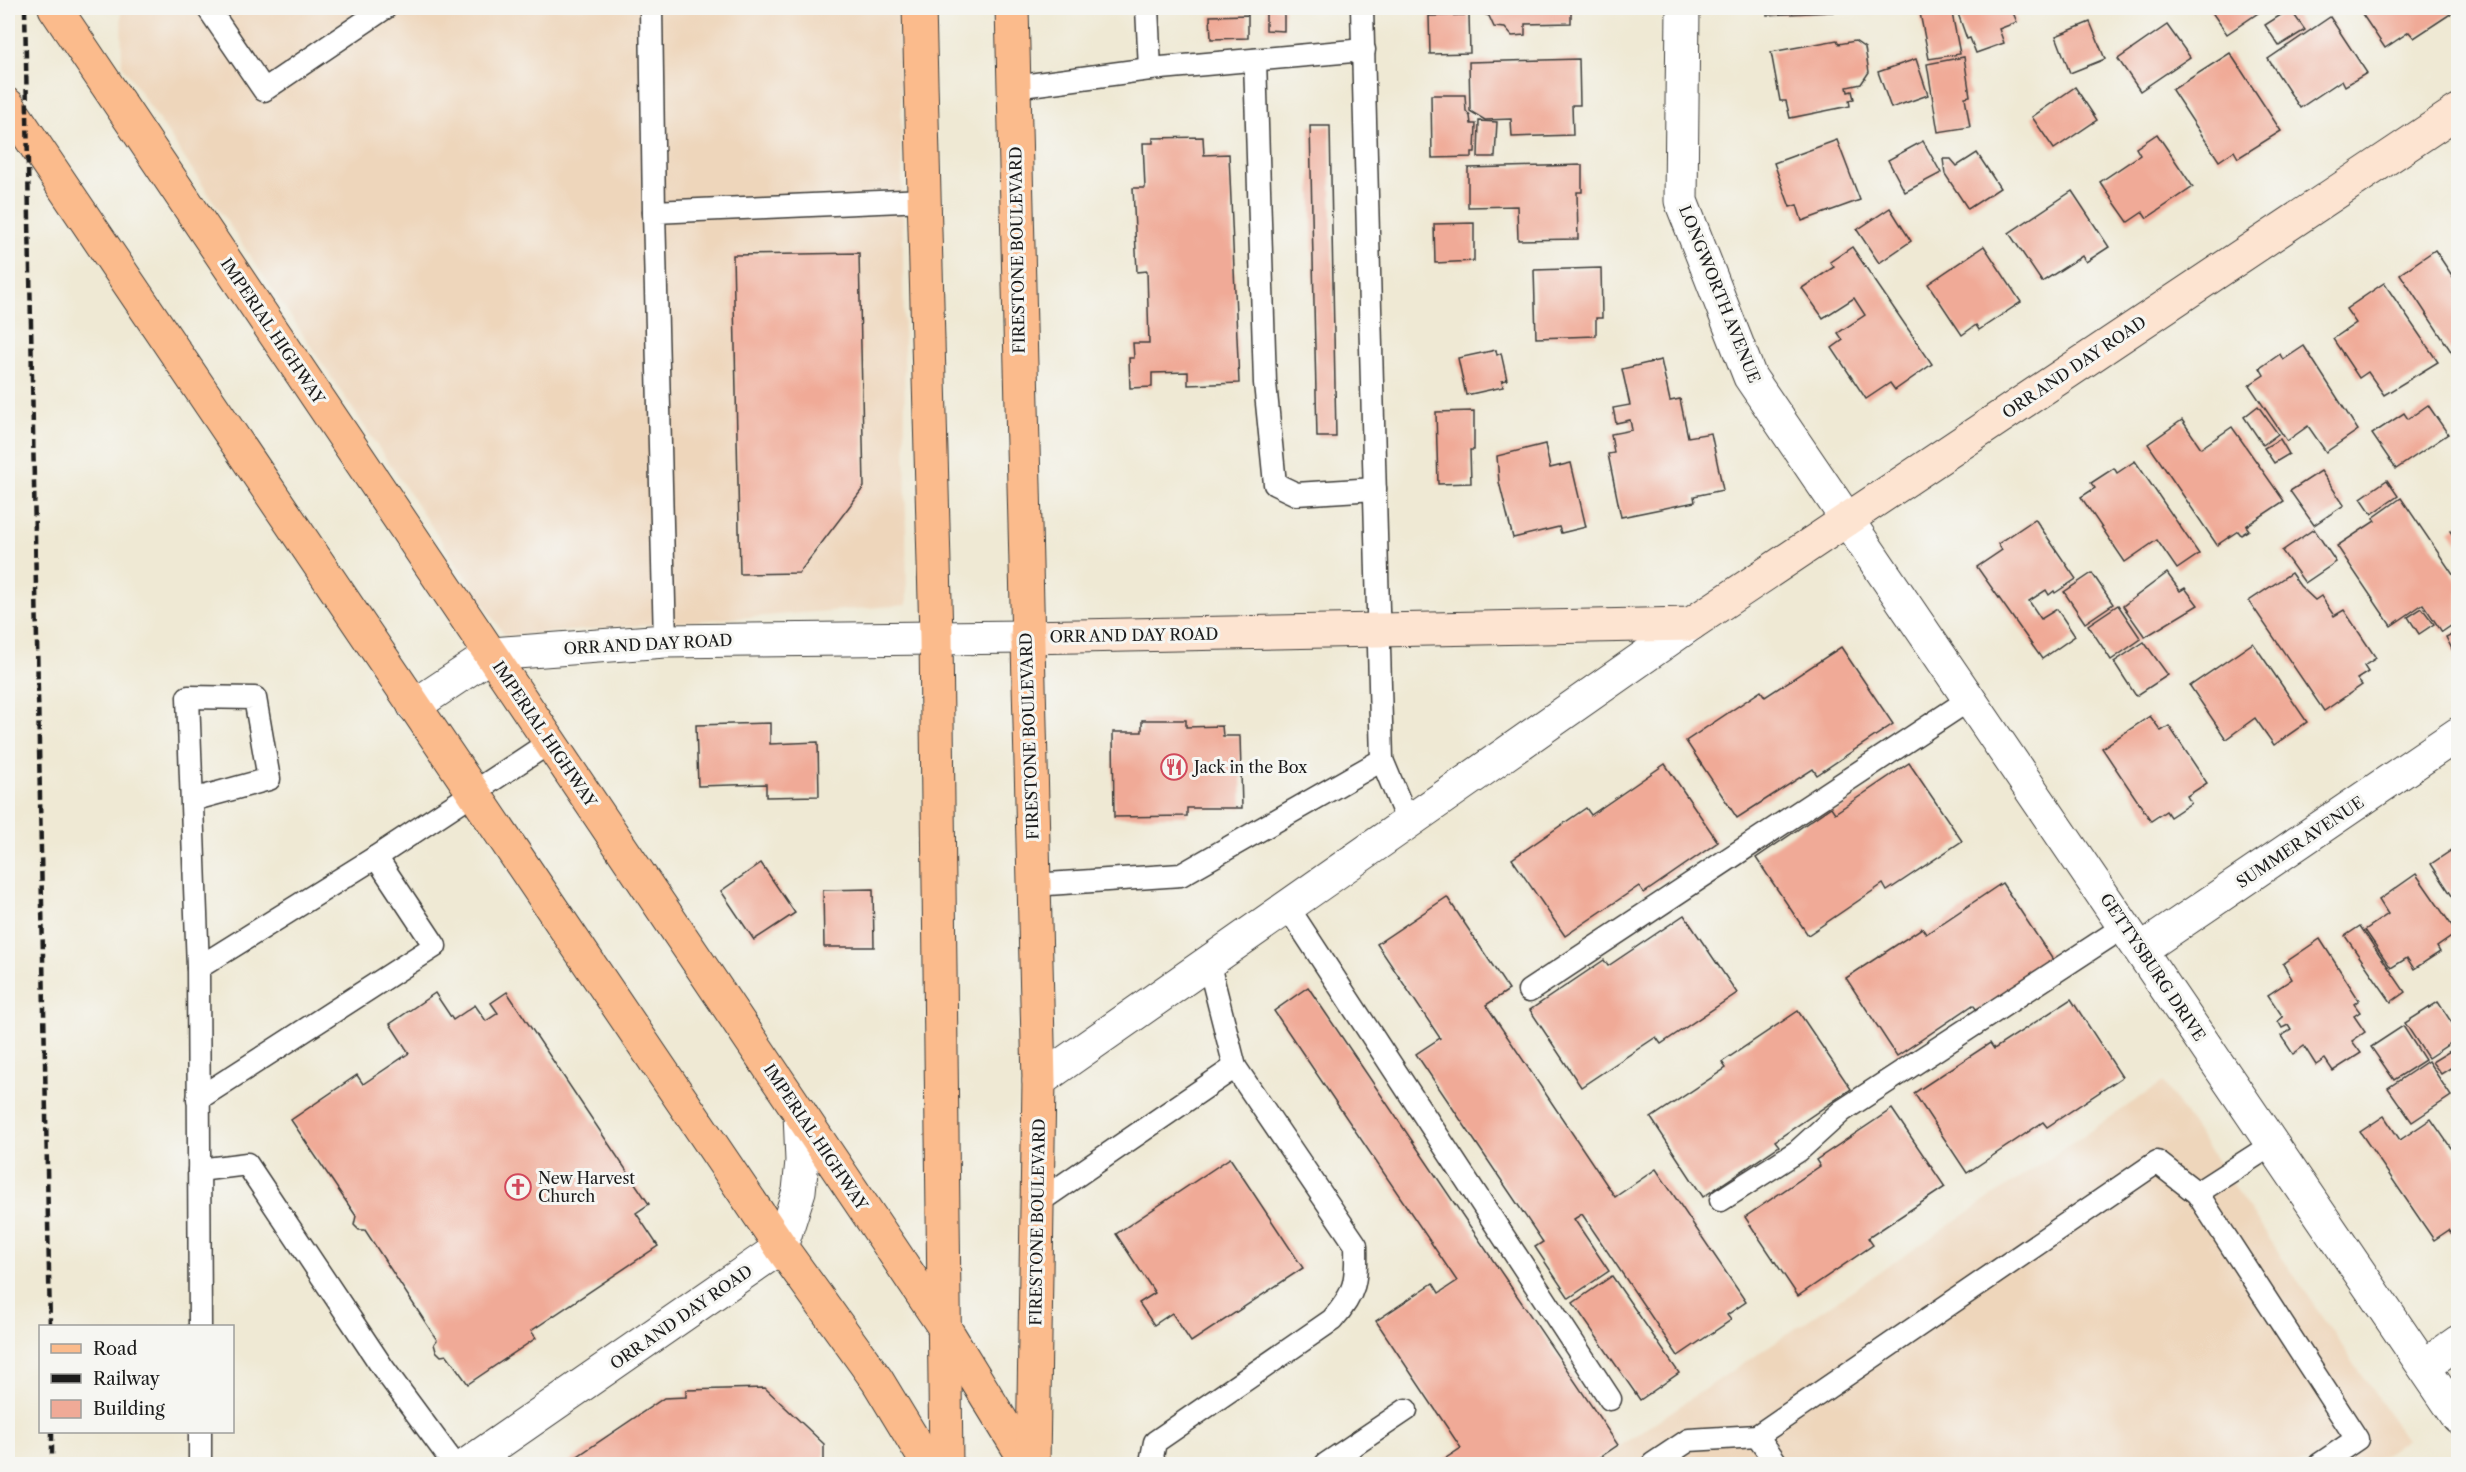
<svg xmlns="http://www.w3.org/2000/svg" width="2466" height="1472" font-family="'Libre Caslon Text',serif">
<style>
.built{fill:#eed6bb}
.building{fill:#f0aa97}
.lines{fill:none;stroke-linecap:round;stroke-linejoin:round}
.lane-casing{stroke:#3c3b38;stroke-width:25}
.street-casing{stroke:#3c3b38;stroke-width:35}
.secondary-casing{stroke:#3c3b38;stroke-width:35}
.primary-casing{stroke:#3c3b38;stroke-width:35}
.lane{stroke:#fff;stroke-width:22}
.street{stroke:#fff;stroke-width:33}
.secondary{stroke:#fde4d1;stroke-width:33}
.primary{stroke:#fbbb8c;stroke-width:33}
.rail{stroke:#1c1c1c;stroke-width:4.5;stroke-dasharray:9 4.5;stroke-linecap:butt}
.labels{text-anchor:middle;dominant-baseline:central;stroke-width:6;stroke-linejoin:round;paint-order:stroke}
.street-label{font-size:16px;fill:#1c1c1c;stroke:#f6f6f2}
.poi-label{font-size:16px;fill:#1c1c1c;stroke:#f6f6f2;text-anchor:start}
</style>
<rect width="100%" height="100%" fill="#f6f6f2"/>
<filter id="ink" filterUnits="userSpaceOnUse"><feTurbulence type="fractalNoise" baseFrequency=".0167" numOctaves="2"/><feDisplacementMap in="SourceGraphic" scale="12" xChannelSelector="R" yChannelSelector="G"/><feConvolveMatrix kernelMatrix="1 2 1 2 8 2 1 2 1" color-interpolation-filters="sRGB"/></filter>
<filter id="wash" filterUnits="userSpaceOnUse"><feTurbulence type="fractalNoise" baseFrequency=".008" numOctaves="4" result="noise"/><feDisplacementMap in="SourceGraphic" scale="24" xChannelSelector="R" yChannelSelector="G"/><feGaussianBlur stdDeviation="1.35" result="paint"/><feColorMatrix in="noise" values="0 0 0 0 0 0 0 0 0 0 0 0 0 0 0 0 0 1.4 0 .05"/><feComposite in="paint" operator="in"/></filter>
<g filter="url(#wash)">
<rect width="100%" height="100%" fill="#efe9d4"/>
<!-- built -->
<g class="built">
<path d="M 121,8 L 900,8 L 907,605 L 505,636 L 122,65 Z"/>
<path d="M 2163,1082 L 2406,1440 L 2370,1464 L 1593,1464 Z"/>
</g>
<g id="blocks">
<!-- building -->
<g class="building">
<path d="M 1266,8 L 1284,8 L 1284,31 L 1266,30 Z"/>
<path d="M 1476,8 L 1571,8 L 1571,23 L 1525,24 L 1525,35 L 1512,36 L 1505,28 L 1494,27 L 1489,16 L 1477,11 Z"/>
<path d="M 1767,8 L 1833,8 L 1833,12 L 1767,15 Z"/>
<path d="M 1836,8 L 1857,8 L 1857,9 L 1836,10 Z"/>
<path d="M 1919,8 L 1951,8 L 1960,54 L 1929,59 Z"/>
<path d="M 1956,8 L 2011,8 L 2017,22 L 1999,29 L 2004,43 L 1976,53 L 1970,38 L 1967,39 Z"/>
<path d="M 2209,8 L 2254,8 L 2258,13 L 2227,34 Z"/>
<path d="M 2358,8 L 2448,8 L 2452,13 L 2414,38 L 2409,32 L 2385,48 Z"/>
<path d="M 2290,9 L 2305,30 L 2279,46 L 2265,25 Z"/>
<path d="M 1248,15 L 1248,38 L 1211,39 L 1210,16 Z"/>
<path d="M 1469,15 L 1470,53 L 1430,54 L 1429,16 Z"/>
<path d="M 2330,17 L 2367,73 L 2345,86 L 2342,80 L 2300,108 L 2268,59 Z"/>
<path d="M 2090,22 L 2105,59 L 2070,73 L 2056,36 Z"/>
<path d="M 2167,25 L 2190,57 L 2140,91 L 2118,59 Z"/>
<path d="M 1837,40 L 1839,44 L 1855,41 L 1865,48 L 1869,72 L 1861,84 L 1847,87 L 1848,92 L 1852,91 L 1854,99 L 1849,100 L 1850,106 L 1790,118 L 1786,101 L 1780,101 L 1771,52 Z"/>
<path d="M 2230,53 L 2281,131 L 2238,158 L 2234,151 L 2219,161 L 2172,90 Z"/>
<path d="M 1964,57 L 1970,96 L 1965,97 L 1970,127 L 1938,132 L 1927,64 Z"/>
<path d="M 1579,59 L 1580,105 L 1572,105 L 1573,135 L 1512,137 L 1511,119 L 1485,120 L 1470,111 L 1469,62 Z"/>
<path d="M 1916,59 L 1928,95 L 1891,108 L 1878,72 Z"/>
<path d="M 2075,87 L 2097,120 L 2054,149 L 2032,117 Z"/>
<path d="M 1431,95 L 1465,95 L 1466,111 L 1470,116 L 1471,124 L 1476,124 L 1475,152 L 1472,152 L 1472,157 L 1432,158 Z"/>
<path d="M 1479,121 L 1497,122 L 1495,157 L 1478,157 Z"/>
<path d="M 1310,126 L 1330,126 L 1336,437 L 1317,437 Z"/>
<path d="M 2157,134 L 2193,187 L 2147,218 L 2143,212 L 2128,222 L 2100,182 L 2140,155 L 2136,148 Z"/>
<path d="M 1203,137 L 1204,155 L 1229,154 L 1239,383 L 1188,385 L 1188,372 L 1152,373 L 1152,387 L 1130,388 L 1129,358 L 1134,358 L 1133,343 L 1149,343 L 1147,271 L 1137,272 L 1133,188 L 1145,188 L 1143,143 L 1153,143 L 1153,138 Z"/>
<path d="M 1837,140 L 1860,200 L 1802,221 L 1797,205 L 1790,207 L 1774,163 Z"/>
<path d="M 1923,141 L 1941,173 L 1905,192 L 1888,160 Z"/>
<path d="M 1977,153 L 2000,188 L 1968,209 L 1945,174 L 1943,159 L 1951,159 L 1957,166 Z"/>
<path d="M 1582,165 L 1582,192 L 1577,192 L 1578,239 L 1518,240 L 1517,206 L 1468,207 L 1468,168 Z"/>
<path d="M 2072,191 L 2109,247 L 2086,262 L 2082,256 L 2042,282 L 2009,233 Z"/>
<path d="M 1890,208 L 1911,241 L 1879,263 L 1857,230 Z"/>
<path d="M 1474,223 L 1474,261 L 1435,263 L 1434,224 Z"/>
<path d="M 1984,246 L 2021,302 L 1979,330 L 1976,325 L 1962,335 L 1928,284 Z"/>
<path d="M 1852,247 L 1932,364 L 1895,390 L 1890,383 L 1866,399 L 1832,348 L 1843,340 L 1838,333 L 1865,315 L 1854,298 L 1823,318 L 1802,288 L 1834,267 L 1830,262 Z"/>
<path d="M 2435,250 L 2453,277 L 2458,274 L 2458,362 L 2400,274 Z"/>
<path d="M 859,253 L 864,487 L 799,573 L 740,574 L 733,255 Z"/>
<path d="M 1601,268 L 1602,318 L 1596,318 L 1596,336 L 1536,338 L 1534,270 Z"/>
<path d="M 2384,283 L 2438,362 L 2384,395 L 2368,372 L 2359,378 L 2333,339 L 2356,323 L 2346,309 Z"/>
<path d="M 2304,346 L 2358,430 L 2326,452 L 2308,426 L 2287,441 L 2249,385 L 2264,375 L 2260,368 L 2280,354 L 2283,360 Z"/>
<path d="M 1496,350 L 1497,355 L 1501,353 L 1507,380 L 1502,381 L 1503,387 L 1466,395 L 1458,358 Z"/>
<path d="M 1661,360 L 1670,401 L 1680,399 L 1688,437 L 1711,433 L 1723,490 L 1694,496 L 1695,502 L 1621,517 L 1608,454 L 1614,453 L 1611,434 L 1632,430 L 1630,420 L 1616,423 L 1613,408 L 1630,405 L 1622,369 Z"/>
<path d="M 2428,405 L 2448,434 L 2396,469 L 2372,434 L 2404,413 L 2408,419 Z"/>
<path d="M 2258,406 L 2278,434 L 2263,445 L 2244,417 Z"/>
<path d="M 1474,411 L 1474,450 L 1470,450 L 1471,483 L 1438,484 L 1436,412 Z"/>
<path d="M 2182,420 L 2201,448 L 2232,427 L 2284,501 L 2246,526 L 2249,530 L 2241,535 L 2238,531 L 2217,545 L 2148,444 Z"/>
<path d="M 2280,439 L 2289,454 L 2274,463 L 2264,448 Z"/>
<path d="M 1545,444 L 1550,468 L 1571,463 L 1586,527 L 1561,533 L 1559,527 L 1513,538 L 1499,482 L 1497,456 Z"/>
<path d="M 2135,461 L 2199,554 L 2177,569 L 2157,540 L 2125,562 L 2081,497 L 2095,488 L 2091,483 L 2114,468 L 2117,473 Z"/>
<path d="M 2321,471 L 2344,505 L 2314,525 L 2290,491 Z"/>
<path d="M 2387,480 L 2398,496 L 2372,514 L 2361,498 Z"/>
<path d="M 2401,498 L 2458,582 L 2458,621 L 2442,632 L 2423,604 L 2391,626 L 2337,546 L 2375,521 L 2373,518 Z"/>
<path d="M 2035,519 L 2076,579 L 2055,593 L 2054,591 L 2049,595 L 2046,590 L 2029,601 L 2041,619 L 2057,609 L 2075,636 L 2042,659 L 1977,567 L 2002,550 L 1998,544 Z"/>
<path d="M 2458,525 L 2458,543 L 2450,531 Z"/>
<path d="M 2314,529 L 2336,562 L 2305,583 L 2282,551 Z"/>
<path d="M 2092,573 L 2113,604 L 2085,623 L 2064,592 Z"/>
<path d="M 2167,573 L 2180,591 L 2185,588 L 2198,605 L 2145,637 L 2123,606 Z"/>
<path d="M 2291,573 L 2300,586 L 2315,600 L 2321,596 L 2334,616 L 2344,610 L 2376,658 L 2364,666 L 2368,672 L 2357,679 L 2362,685 L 2324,711 L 2249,601 Z"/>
<path d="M 2118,605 L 2141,639 L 2111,660 L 2088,625 Z"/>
<path d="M 2422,608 L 2434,624 L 2419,634 L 2408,617 Z"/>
<path d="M 2458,631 L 2458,651 L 2454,653 L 2446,637 Z"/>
<path d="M 2144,642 L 2168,675 L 2136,696 L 2114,662 Z"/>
<path d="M 2253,643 L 2307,722 L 2274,745 L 2255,718 L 2226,739 L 2190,686 Z"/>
<path d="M 1841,647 L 1893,724 L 1817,775 L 1813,769 L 1737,818 L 1686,741 L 1761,691 L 1765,697 Z"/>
<path d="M 2150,716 L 2161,731 L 2169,726 L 2207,783 L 2187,796 L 2191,803 L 2170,817 L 2166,811 L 2151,821 L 2102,748 Z"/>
<path d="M 1142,720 L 1186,720 L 1186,727 L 1222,726 L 1223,736 L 1240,736 L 1242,808 L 1187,808 L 1187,816 L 1114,817 L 1113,732 L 1142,732 Z"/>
<path d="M 770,723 L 770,744 L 818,742 L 819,796 L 766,797 L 766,784 L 698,786 L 696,725 Z"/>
<path d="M 1909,763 L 1962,841 L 1887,891 L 1883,884 L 1808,935 L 1756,858 L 1831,807 L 1835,813 Z"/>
<path d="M 1665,764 L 1718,842 L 1644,893 L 1639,886 L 1565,936 L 1512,859 L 1586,808 L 1591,815 Z"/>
<path d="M 2458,846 L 2458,905 L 2431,864 Z"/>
<path d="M 761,863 L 795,913 L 754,940 L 721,891 Z"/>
<path d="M 2416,874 L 2457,933 L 2437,947 L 2440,952 L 2414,969 L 2407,958 L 2391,968 L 2365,930 L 2388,914 L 2379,900 Z"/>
<path d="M 2002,883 L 2053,960 L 1978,1011 L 1973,1005 L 1897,1056 L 1846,978 L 1922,928 L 1926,934 Z"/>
<path d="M 873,889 L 874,947 L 824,947 L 823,890 Z"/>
<path d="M 1447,897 L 1509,990 L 1486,1005 L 1615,1197 L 1656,1169 L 1746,1302 L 1727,1315 L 1731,1320 L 1678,1356 L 1582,1214 L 1574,1219 L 1609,1271 L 1569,1298 L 1535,1247 L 1543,1242 L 1416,1054 L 1440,1038 L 1377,944 Z"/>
<path d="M 1684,915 L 1737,993 L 1661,1044 L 1656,1037 L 1581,1087 L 1530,1010 L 1604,960 L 1608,966 Z"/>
<path d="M 2360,926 L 2405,992 L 2391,1002 L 2345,936 Z"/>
<path d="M 2320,939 L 2359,1000 L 2354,1004 L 2360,1012 L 2354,1016 L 2365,1032 L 2352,1041 L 2361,1053 L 2333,1071 L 2325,1059 L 2316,1065 L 2304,1046 L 2293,1054 L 2281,1036 L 2291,1030 L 2288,1025 L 2282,1028 L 2278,1021 L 2283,1017 L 2268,995 L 2292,979 L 2283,964 Z"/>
<path d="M 1308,987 L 1618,1445 L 1590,1464 L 1437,1464 L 1461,1448 L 1376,1321 L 1433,1283 L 1439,1293 L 1457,1281 L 1274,1011 Z"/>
<path d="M 507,992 L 649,1204 L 636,1213 L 658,1246 L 531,1331 L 536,1338 L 468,1384 L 447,1355 L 441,1356 L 436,1351 L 434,1344 L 437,1340 L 365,1230 L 359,1230 L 354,1225 L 356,1216 L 291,1120 L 357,1075 L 363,1084 L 409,1053 L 390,1024 L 435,993 L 453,1020 L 475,1005 L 486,1021 L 498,1013 L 491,1003 Z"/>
<path d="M 2071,999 L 2122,1077 L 2047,1127 L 2043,1122 L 1967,1173 L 1914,1093 L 1990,1043 L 1994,1049 Z"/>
<path d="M 2438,1002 L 2458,1032 L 2458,1038 L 2428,1058 L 2405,1023 Z"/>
<path d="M 1798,1011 L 1851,1089 L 1775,1141 L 1779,1146 L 1703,1197 L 1651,1118 L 1726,1068 L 1722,1062 Z"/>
<path d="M 2403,1026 L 2425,1060 L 2394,1080 L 2371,1047 Z"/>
<path d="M 2450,1051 L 2457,1064 L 2441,1074 L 2432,1062 Z"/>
<path d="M 2428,1061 L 2451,1096 L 2412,1122 L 2388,1088 Z"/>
<path d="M 1892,1109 L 1945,1187 L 1868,1238 L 1873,1245 L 1798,1296 L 1745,1217 L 1820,1166 L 1816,1160 Z"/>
<path d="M 2384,1116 L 2400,1140 L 2431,1119 L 2458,1158 L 2458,1233 L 2454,1237 L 2449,1230 L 2434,1240 L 2360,1132 Z"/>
<path d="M 1230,1158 L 1303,1268 L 1191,1342 L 1172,1313 L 1154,1325 L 1139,1303 L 1155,1293 L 1116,1234 Z"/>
<path d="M 1612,1276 L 1679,1373 L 1640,1400 L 1573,1303 Z"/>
<path d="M 765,1388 L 824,1444 L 824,1464 L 566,1464 L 664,1398 L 686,1397 L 686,1390 Z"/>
</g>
</g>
</g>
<g filter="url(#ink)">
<use href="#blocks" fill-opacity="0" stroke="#3c3b38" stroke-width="1.5"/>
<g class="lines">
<!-- lane casing -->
<g class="lane-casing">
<g id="lane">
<path d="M 208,8 L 264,90 L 385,8"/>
<path d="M 651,8 L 654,212"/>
<path d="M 1147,8 L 1150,69"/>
<path d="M 1255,60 L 1265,383 L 1275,484 L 1296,494 L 1375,489"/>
<path d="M 1014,87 L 1150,69 L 1364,50"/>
<path d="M 665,641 L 654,212 L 924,200"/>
<path d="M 1382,760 L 1408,822"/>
<path d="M 192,800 L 269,779 L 255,698 L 188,697 L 198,968"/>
<path d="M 1033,885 L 1181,875 L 1382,760 L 1362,8"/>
<path d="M 1287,906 L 1610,1399"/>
<path d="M 1529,991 L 1970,699"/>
<path d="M 198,1099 L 435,946 L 376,857"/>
<path d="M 199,1170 L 247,1164 L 383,1368 L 454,1464"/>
<path d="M 2197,1193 L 2357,1439 L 2320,1464"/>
<path d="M 1721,1200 L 1798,1151 L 1842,1111 L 2125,926"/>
<path d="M 1037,1203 L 1235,1067"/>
<path d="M 200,1326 L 198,968 L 376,857 L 550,742"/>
<path d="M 200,1432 L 200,1464"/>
<path d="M 1757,1436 L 1777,1464"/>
<path d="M 1155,1464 L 1152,1457 L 1155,1442 L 1332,1320 C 1356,1293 1357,1280 1356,1245 L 1235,1067 L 1208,961"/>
<path d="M 1326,1464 L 1406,1410"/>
<path d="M 1653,1464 L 1689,1440 L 1757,1436 L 2157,1162 L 2197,1193 L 2273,1144"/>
</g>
</g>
<!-- street casing -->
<g class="street-casing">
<g id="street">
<path d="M 1683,8 L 1681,201 L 1750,377 L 2458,1417"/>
<path d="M 414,706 L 492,654 L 665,641 L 1026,637"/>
<path d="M 2142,949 L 2458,734"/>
<path d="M 1039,1081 L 1691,624"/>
<path d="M 2424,1366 L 2458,1342"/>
<path d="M 468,1464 L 781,1247 L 799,1191 L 802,1161 L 800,1113"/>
</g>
</g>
<!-- secondary casing -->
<g class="secondary-casing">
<path id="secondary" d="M 1026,637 L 1691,624 L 2458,111"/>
</g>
<!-- primary casing -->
<g class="primary-casing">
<g id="primary">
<path d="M 55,8 L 885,1239 L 944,1327 L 1028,1464"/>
<path d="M 919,8 L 936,637 L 946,1464"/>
<path d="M 1012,8 L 1039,1081 L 1033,1464"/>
<path d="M 8,105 L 781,1247 L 877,1380 L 928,1464"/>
</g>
</g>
<!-- lane -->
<use href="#lane" class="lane"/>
<!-- street -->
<use href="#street" class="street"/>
<!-- secondary -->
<use href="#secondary" class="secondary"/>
<!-- primary -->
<use href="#primary" class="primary"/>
<!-- rail -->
<g class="rail">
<path d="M 25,8 L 50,1326"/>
<path d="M 52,1432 L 52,1464"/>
</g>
</g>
</g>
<!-- icons -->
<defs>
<g id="restaurant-ring" transform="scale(1.35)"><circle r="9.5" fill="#f6f6f2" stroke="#d1495b" stroke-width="1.5"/><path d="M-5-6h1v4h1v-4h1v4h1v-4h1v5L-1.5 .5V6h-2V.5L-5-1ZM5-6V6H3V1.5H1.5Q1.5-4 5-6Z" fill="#d1495b"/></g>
<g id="church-ring" transform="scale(1.35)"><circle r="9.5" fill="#f6f6f2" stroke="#d1495b" stroke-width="1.5"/><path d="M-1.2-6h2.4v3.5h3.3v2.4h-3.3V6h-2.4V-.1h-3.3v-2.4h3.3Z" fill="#d1495b"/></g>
</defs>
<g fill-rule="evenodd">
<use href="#restaurant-ring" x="1174" y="767"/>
<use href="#church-ring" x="518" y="1187"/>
</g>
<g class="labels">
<!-- street labels -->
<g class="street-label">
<text transform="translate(1017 250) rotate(-91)">FIRESTONE BOULEVARD</text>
<text transform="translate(1720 294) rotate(68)">LONGWORTH AVENUE</text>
<text transform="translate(273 331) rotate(56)">IMPERIAL HIGHWAY</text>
<text transform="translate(2074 367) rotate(-34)">ORR AND DAY ROAD</text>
<text transform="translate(1134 635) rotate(-1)">ORR AND DAY ROAD</text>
<text transform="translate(648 644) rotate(-3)">ORR AND DAY ROAD</text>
<text transform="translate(545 734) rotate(56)">IMPERIAL HIGHWAY</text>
<text transform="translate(1029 736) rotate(-92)">FIRESTONE BOULEVARD</text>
<text transform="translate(2300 842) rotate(-34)">SUMMER AVENUE</text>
<text transform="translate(2153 967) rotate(56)">GETTYSBURG DRIVE</text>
<text transform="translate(816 1137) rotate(56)">IMPERIAL HIGHWAY</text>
<text transform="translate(1037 1222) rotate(-89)">FIRESTONE BOULEVARD</text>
<text transform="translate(681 1317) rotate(-35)">ORR AND DAY ROAD</text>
</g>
<!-- poi labels -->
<g class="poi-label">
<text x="1194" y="767">Jack in the Box</text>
<text x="538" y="1178">New Harvest<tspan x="538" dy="18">Church</tspan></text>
</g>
</g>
<!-- margin -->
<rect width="2466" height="1472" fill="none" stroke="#f6f6f2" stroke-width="30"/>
<!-- legend -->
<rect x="39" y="1325" width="195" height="108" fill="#f6f6f2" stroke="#9f9f9c" stroke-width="1.5"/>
<rect x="51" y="1344" width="30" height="9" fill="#fbbb8c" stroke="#9f9f9c" stroke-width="1.5"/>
<text x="93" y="1355" font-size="18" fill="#1c1c1c">Road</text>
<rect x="51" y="1374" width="30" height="9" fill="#1c1c1c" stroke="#9f9f9c" stroke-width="1.5"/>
<text x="93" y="1385" font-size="18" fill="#1c1c1c">Railway</text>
<rect x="51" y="1400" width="30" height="18" fill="#f0aa97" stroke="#9f9f9c" stroke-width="1.5"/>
<text x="93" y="1415" font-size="18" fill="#1c1c1c">Building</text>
</svg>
